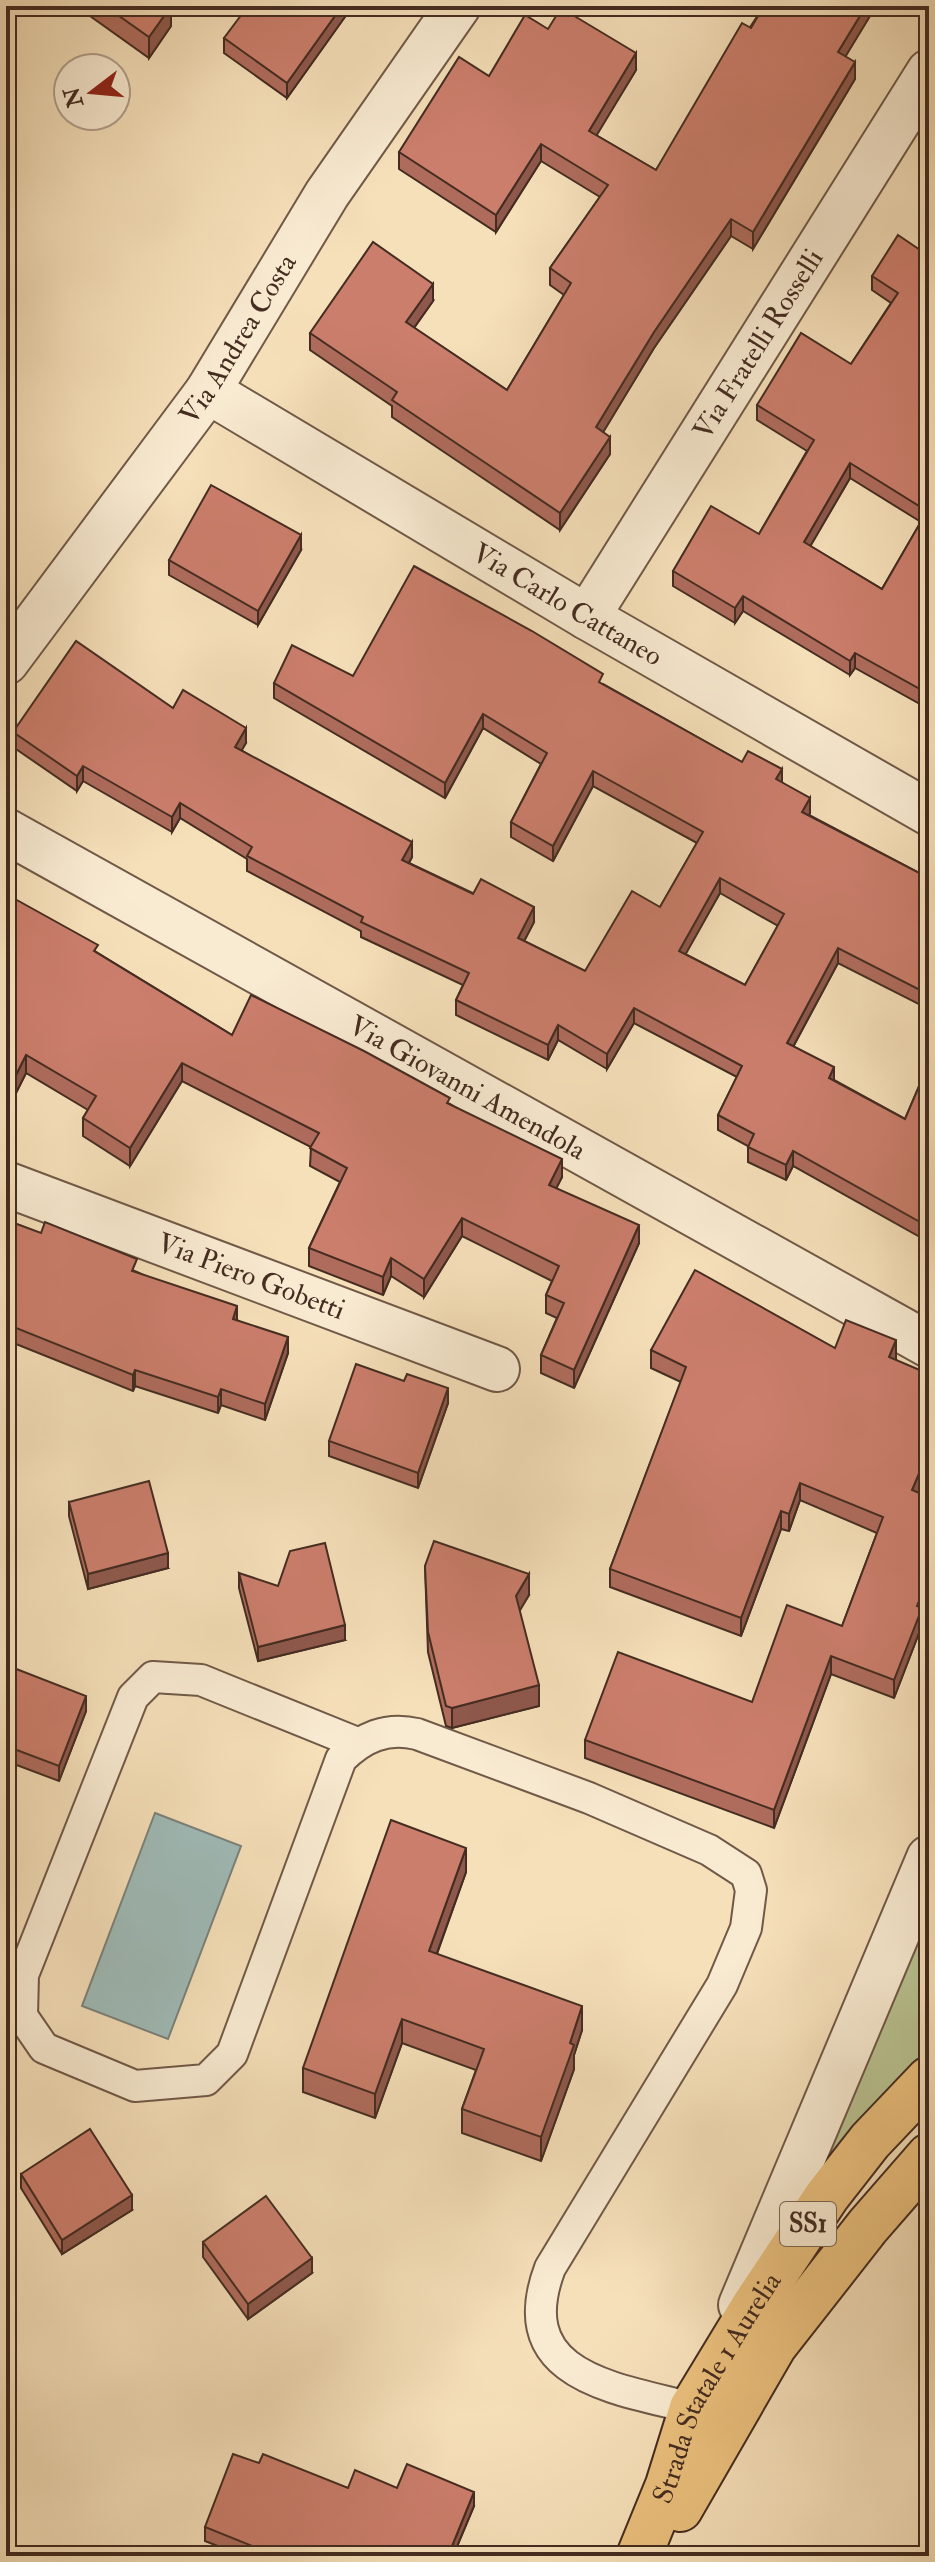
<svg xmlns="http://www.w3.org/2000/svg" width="935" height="2562" font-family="'IM FELL Double Pica',serif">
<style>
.green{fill:#bac392;stroke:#7f785a;stroke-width:2}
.water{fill:#9fbbb8;stroke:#7b827c;stroke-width:2}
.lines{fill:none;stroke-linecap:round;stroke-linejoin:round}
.service-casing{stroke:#705947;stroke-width:34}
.minor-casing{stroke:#705947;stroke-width:48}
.tertiary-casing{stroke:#705947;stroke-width:48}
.primary-casing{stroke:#442c21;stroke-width:48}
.service{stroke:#f9ebd2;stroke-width:30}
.minor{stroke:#f9ebd2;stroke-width:44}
.tertiary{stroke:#f9ebd2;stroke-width:44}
.primary{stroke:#ebc07d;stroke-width:44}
.wall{fill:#af6c5d;stroke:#442c21;stroke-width:2;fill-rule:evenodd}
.shaded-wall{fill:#8e584c;stroke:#442c21;stroke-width:2}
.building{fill:#cb7e6c;stroke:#442c21;stroke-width:2;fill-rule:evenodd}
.labels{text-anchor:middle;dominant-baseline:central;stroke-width:6;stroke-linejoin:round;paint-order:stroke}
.shield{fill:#f9ebd2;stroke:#7a6556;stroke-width:2}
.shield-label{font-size:26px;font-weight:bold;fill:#442c21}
.street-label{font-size:28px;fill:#442c21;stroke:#f9ebd2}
</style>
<rect width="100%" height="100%" fill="#f6e0ba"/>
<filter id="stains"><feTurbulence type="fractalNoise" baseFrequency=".0025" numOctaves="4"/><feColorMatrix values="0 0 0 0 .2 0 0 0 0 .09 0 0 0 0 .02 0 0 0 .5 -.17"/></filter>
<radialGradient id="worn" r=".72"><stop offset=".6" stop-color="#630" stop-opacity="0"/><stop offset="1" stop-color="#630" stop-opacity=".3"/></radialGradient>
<!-- green -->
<path class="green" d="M 929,1900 L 929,2049 L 830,2155 L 821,2152 Z"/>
<!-- water -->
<path class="water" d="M 155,1813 L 241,1846 L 168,2039 L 82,2006 Z"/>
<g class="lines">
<!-- service casing -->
<g class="service-casing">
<path id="service" d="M 357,1743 L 201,1680 L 153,1677 L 133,1697 L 23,1975 L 22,2016 L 44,2048 L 135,2086 L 206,2080 L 232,2054 L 341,1759 C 363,1737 386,1727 417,1734 L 589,1798 L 709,1850 L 746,1874 L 751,1890 L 746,1928 L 722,1985 L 550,2268 C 509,2377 615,2388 692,2408"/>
</g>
<!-- minor casing -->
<g class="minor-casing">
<g id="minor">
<path id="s1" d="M 208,391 L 587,617 L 929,813"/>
<path id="s2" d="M 587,617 L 929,72"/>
<path id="s3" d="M 6,662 L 208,391 L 327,194 L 458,6"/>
<path id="s4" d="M 6,831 L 929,1345"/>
<path id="s5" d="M 6,1184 L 497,1369"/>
</g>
</g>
<!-- tertiary casing -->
<g class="tertiary-casing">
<path id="tertiary" d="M 741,2305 L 929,1858"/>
</g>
<!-- primary casing -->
<g class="primary-casing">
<g id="primary">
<path d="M 680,2509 L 774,2346 L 868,2226 L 929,2156"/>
<path id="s6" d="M 639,2556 L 668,2485 L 692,2408 L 754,2306 L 827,2196 L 870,2141 L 929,2079"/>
</g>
</g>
<!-- service -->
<use href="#service" class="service"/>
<!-- minor -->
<use href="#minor" class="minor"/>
<!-- tertiary -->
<use href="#tertiary" class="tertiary"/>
<!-- primary -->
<use href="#primary" class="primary"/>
</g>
<!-- wall -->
<g class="wall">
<path d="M 76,6 L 171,6 L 171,26 L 149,58 Z"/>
<path d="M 347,6 L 347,14 L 287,98 L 224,53 L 224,38 Z"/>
<path d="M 764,6 L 876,6 L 845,56 L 855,79 L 753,249 L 731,236 L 654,348 L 603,432 L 610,454 L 560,530 L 392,417 L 392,406 L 310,350 L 310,333 L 433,301 L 414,328 L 507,390 L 564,295 L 550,285 L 550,268 L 600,197 L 541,161 L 496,232 L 399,169 L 399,152 L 548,29 L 636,70 L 596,135 L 656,170 Z"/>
<path d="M 929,256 L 929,709 L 855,668 L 850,675 L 743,611 L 735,623 L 673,586 L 673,571 L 759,534 L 807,451 L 757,420 L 757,405 L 851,364 L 891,303 L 872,290 L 872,276 ZM 850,478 L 921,522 L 882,589 L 810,546 Z"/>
<path d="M 301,550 L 258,625 L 169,575 L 169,560 Z"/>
<path d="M 353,676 L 603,684 L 742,762 L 782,782 L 810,813 L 809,815 L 929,878 L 929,1024 L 919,1018 L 919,1004 L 838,963 L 793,1047 L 834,1080 L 905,1119 L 929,1063 L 929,1242 L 793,1166 L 786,1180 L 748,1162 L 748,1146 L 718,1130 L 718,1115 L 737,1077 L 634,1023 L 607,1069 L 558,1040 L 548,1060 L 456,1015 L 456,1000 L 463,985 L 361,937 L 361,931 L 247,871 L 247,859 L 180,818 L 172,832 L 83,781 L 77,791 L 13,747 L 13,732 L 173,708 L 246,743 L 241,750 L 412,857 L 409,863 L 534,922 L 524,941 L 585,971 L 660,907 L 697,843 L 593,786 L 553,861 L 511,837 L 511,822 L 541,764 L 483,728 L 445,798 L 274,698 L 274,683 ZM 720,893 L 778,926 L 745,985 L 685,954 Z"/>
<path d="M 6,894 L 98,953 L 232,1035 L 450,1104 L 562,1177 L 556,1188 L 639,1243 L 574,1388 L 541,1373 L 541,1355 L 557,1318 L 546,1313 L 546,1295 L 552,1281 L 462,1236 L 424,1297 L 391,1276 L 383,1295 L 309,1266 L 309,1248 L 340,1182 L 310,1166 L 311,1147 L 182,1081 L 130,1166 L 83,1136 L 83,1118 L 88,1110 L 26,1073 L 16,1093 L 6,1088 Z"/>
<path d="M 6,1220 L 137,1272 L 237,1320 L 288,1353 L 265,1420 L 221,1405 L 218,1413 L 135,1386 L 133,1391 L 6,1340 Z"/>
<path d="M 835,1348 L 896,1358 L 918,1493 L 929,1497 L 929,1595 L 922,1611 L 922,1625 L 894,1698 L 831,1674 L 774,1828 L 585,1758 L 585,1740 L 752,1702 L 842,1626 L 877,1533 L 800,1500 L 789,1531 L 781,1529 L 741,1636 L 610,1587 L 610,1569 L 681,1382 L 651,1368 L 651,1350 Z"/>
<path d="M 404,1381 L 448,1403 L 418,1488 L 329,1456 L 329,1441 Z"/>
<path d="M 69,1502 L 168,1568 L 88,1589 L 69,1516 Z"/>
<path d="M 425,1566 L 529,1595 L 519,1610 L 539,1706 L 452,1728 L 446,1726 L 428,1652 Z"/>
<path d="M 239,1573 L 345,1640 L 258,1661 L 239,1588 Z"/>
<path d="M 6,1665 L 86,1711 L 59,1781 L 6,1761 Z"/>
<path d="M 466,1872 L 437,1954 L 582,2030 L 574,2055 L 574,2069 L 541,2161 L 462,2133 L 462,2109 L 476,2070 L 402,2043 L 375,2118 L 303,2092 L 303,2068 Z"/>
<path d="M 21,2174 L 132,2210 L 62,2254 L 21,2188 Z"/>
<path d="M 203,2242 L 312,2273 L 248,2319 L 203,2257 Z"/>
<path d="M 259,2463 L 348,2488 L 397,2488 L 474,2506 L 453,2556 L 243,2556 L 205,2541 L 205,2527 Z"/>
</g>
<!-- shaded-wall -->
<g class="shaded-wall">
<path d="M 171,6 L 171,26 L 149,58 L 149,37 Z"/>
<path d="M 342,6 L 347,6 L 347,14 L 287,98 L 287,83 Z"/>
<path d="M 866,6 L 876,6 L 838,69 L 838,52 Z"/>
<path d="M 636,53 L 636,70 L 589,148 L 589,131 Z"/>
<path d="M 855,62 L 855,79 L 753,249 L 753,232 Z"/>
<path d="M 541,144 L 541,161 L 496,232 L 496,215 Z"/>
<path d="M 731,219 L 731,236 L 654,348 L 596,444 L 596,427 L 654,332 Z"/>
<path d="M 433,284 L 433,301 L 406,339 L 406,322 Z"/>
<path d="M 610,437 L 610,454 L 560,530 L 560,513 Z"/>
<path d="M 850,463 L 850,478 L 804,557 L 804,542 Z"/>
<path d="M 301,535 L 301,550 L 258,625 L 258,611 Z"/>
<path d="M 743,596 L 743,611 L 735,623 L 735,608 Z"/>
<path d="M 855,653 L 855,668 L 850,675 L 850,661 Z"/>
<path d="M 483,714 L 483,728 L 445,798 L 445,783 Z"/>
<path d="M 246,728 L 246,743 L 235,762 L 235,747 Z"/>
<path d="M 83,766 L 83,781 L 77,791 L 77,776 Z"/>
<path d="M 782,769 L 782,784 L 776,779 Z"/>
<path d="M 593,771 L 593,786 L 553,861 L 553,846 Z"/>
<path d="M 810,798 L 810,813 L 802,827 L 802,812 Z"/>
<path d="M 180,803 L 180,818 L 172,832 L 172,817 Z"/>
<path d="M 412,842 L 412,857 L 402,875 L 402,860 Z"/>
<path d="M 720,878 L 720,893 L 679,966 L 679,951 Z"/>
<path d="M 534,907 L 534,922 L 518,953 L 518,938 Z"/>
<path d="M 838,948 L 838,963 L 787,1058 L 787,1043 Z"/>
<path d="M 634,1008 L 634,1023 L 607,1069 L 607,1054 Z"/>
<path d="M 558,1025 L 558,1040 L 548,1060 L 548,1045 Z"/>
<path d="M 26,1055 L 26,1073 L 16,1093 L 16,1075 Z"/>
<path d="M 182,1063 L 182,1081 L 130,1166 L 130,1148 Z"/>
<path d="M 834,1067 L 834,1082 L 829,1078 Z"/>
<path d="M 793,1151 L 793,1166 L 786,1180 L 786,1165 Z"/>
<path d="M 562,1159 L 562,1177 L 549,1203 L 549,1185 Z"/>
<path d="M 462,1218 L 462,1236 L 424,1297 L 424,1279 Z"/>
<path d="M 639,1225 L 639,1243 L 574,1388 L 574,1370 Z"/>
<path d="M 391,1258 L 391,1276 L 383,1295 L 383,1277 Z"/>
<path d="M 237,1306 L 237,1322 L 233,1319 Z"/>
<path d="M 288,1337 L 288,1353 L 265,1420 L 265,1404 Z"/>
<path d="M 896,1340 L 896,1358 L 889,1374 L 889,1357 Z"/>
<path d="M 135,1370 L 135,1386 L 133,1391 L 133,1375 Z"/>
<path d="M 448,1388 L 448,1403 L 418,1488 L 418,1473 Z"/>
<path d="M 221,1389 L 221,1405 L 218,1413 L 218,1397 Z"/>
<path d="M 929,1450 L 929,1468 L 912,1508 L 912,1490 Z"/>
<path d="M 800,1483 L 800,1500 L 789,1531 L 789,1514 Z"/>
<path d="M 781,1511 L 781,1529 L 741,1636 L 741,1618 Z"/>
<path d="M 168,1553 L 168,1568 L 88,1589 L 88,1574 Z"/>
<path d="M 529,1574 L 529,1595 L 516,1617 L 516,1596 Z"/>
<path d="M 929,1577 L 929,1595 L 922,1611 L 922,1625 L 894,1698 L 894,1680 L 917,1606 Z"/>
<path d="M 345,1625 L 345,1640 L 258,1661 L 258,1647 Z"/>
<path d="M 831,1656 L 831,1674 L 774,1828 L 774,1810 Z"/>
<path d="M 539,1685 L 539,1706 L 452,1728 L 452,1708 Z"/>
<path d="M 86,1696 L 86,1711 L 59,1781 L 59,1766 Z"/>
<path d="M 466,1848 L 466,1872 L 429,1975 L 429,1951 Z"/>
<path d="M 582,2006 L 582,2030 L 574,2055 L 574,2069 L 541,2161 L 541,2137 L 570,2043 Z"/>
<path d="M 402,2019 L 402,2043 L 375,2118 L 375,2094 Z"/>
<path d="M 132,2195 L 132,2210 L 62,2254 L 62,2240 Z"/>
<path d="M 312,2258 L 312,2273 L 248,2319 L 248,2304 Z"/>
<path d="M 474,2492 L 474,2506 L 453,2556 L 448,2556 Z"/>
</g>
<!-- building -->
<g class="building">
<path d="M 105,6 L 171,6 L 149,37 Z"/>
<path d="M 248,6 L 342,6 L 287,83 L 224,38 Z"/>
<path d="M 764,6 L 866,6 L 838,52 L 855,62 L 753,232 L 731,219 L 654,332 L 596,427 L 610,437 L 560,513 L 392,400 L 397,392 L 310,333 L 373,242 L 433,284 L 406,322 L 507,390 L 571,283 L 550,268 L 608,185 L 541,144 L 496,215 L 399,152 L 459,57 L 489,76 L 525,15 L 548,29 L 561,8 L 636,53 L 589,131 L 656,170 L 742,23 L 751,28 Z"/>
<path d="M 898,235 L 929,256 L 929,694 L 855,653 L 850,661 L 743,596 L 735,608 L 673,571 L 711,506 L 759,534 L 814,440 L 757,405 L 801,333 L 851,364 L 898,293 L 872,276 ZM 850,463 L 927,511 L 882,589 L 804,542 Z"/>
<path d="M 211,485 L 301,535 L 258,611 L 169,560 Z"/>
<path d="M 414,566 L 532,631 L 603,674 L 599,682 L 742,762 L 748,751 L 782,769 L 776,779 L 810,798 L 802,812 L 929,878 L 929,1009 L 919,1003 L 924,992 L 838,948 L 787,1043 L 834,1067 L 829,1078 L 905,1119 L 929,1063 L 929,1227 L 793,1151 L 786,1165 L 748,1147 L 754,1134 L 718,1115 L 742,1066 L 634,1008 L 607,1054 L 558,1025 L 548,1045 L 456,1000 L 469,973 L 361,922 L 363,917 L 247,856 L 252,847 L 180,803 L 172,817 L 83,766 L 77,776 L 13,732 L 76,641 L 173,708 L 183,690 L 246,728 L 235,747 L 412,842 L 402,860 L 473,894 L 481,879 L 534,907 L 518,938 L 585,971 L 632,891 L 660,907 L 703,832 L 593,771 L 553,846 L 511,822 L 547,753 L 483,714 L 445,783 L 274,683 L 292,645 L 353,676 ZM 720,878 L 784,914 L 745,985 L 679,951 Z"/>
<path d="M 6,894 L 98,945 L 94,951 L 232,1035 L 251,995 L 364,1051 L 450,1098 L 447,1103 L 562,1159 L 549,1185 L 639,1225 L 574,1370 L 541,1355 L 564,1303 L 546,1295 L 559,1266 L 462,1218 L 424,1279 L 391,1258 L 383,1277 L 309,1248 L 347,1168 L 310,1148 L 319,1133 L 182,1063 L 130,1148 L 83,1118 L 96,1096 L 26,1055 L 16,1075 L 6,1070 Z"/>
<path d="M 6,1220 L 41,1233 L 45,1222 L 137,1259 L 132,1271 L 237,1306 L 233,1319 L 288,1337 L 265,1404 L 221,1389 L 218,1397 L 135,1370 L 133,1375 L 6,1324 L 9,1312 L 6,1311 Z"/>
<path d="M 695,1270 L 835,1348 L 846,1320 L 896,1340 L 889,1357 L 929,1374 L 929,1450 L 912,1490 L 929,1497 L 929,1577 L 917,1606 L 922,1608 L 894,1680 L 831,1656 L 774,1810 L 585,1740 L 618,1652 L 752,1702 L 787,1605 L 842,1626 L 883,1517 L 800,1483 L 789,1514 L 781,1511 L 741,1618 L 610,1569 L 686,1367 L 651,1350 Z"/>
<path d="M 356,1364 L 404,1381 L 407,1374 L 448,1388 L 418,1473 L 329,1441 Z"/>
<path d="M 149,1481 L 168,1553 L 88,1574 L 69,1502 Z"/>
<path d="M 434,1541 L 529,1574 L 516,1596 L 539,1685 L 452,1708 L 446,1706 L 428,1632 L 425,1566 Z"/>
<path d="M 325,1543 L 345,1625 L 258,1647 L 239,1573 L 278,1586 L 290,1551 Z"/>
<path d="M 6,1665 L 86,1696 L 59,1766 L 6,1746 Z"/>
<path d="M 391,1820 L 466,1848 L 429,1951 L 582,2006 L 570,2043 L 574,2045 L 541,2137 L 462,2109 L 484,2049 L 402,2019 L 375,2094 L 303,2068 Z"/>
<path d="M 90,2129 L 132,2195 L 62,2240 L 21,2174 Z"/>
<path d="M 266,2196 L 312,2258 L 248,2304 L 203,2242 Z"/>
<path d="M 233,2454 L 259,2463 L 263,2454 L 348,2488 L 355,2470 L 397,2488 L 407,2464 L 474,2492 L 448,2556 L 416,2556 L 392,2546 L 388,2556 L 277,2556 L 205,2527 Z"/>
</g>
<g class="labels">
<!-- shield labels -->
<rect class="shield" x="780" y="2202" width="56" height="44" rx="6"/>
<g class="shield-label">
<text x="808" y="2224">SS1</text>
</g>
<!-- street labels -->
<g class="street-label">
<text stroke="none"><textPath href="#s3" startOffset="398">Via Andrea Costa</textPath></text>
<text stroke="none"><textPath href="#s2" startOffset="322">Via Fratelli Rosselli</textPath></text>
<text stroke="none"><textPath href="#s1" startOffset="418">Via Carlo Cattaneo</textPath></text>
<text stroke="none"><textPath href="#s4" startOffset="528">Via Giovanni Amendola</textPath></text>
<text stroke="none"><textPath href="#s5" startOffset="262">Via Piero Gobetti</textPath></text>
<text stroke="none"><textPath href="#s6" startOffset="186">Strada Statale 1 Aurelia</textPath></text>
</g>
</g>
<!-- margin -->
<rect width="935" height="2562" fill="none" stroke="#f6e0ba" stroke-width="32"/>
<rect x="8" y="8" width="919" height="2546" fill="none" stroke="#442c21" stroke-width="4"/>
<rect x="16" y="16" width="903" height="2530" fill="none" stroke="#442c21" stroke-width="2"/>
<!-- north arrow -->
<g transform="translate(92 92) rotate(254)"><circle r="38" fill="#f9ebd2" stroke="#b19f8b" stroke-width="2"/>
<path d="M0-6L14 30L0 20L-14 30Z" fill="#8f2418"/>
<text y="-12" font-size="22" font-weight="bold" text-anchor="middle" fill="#442c21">N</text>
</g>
<rect width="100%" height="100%" filter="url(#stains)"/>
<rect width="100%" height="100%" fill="url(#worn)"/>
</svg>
